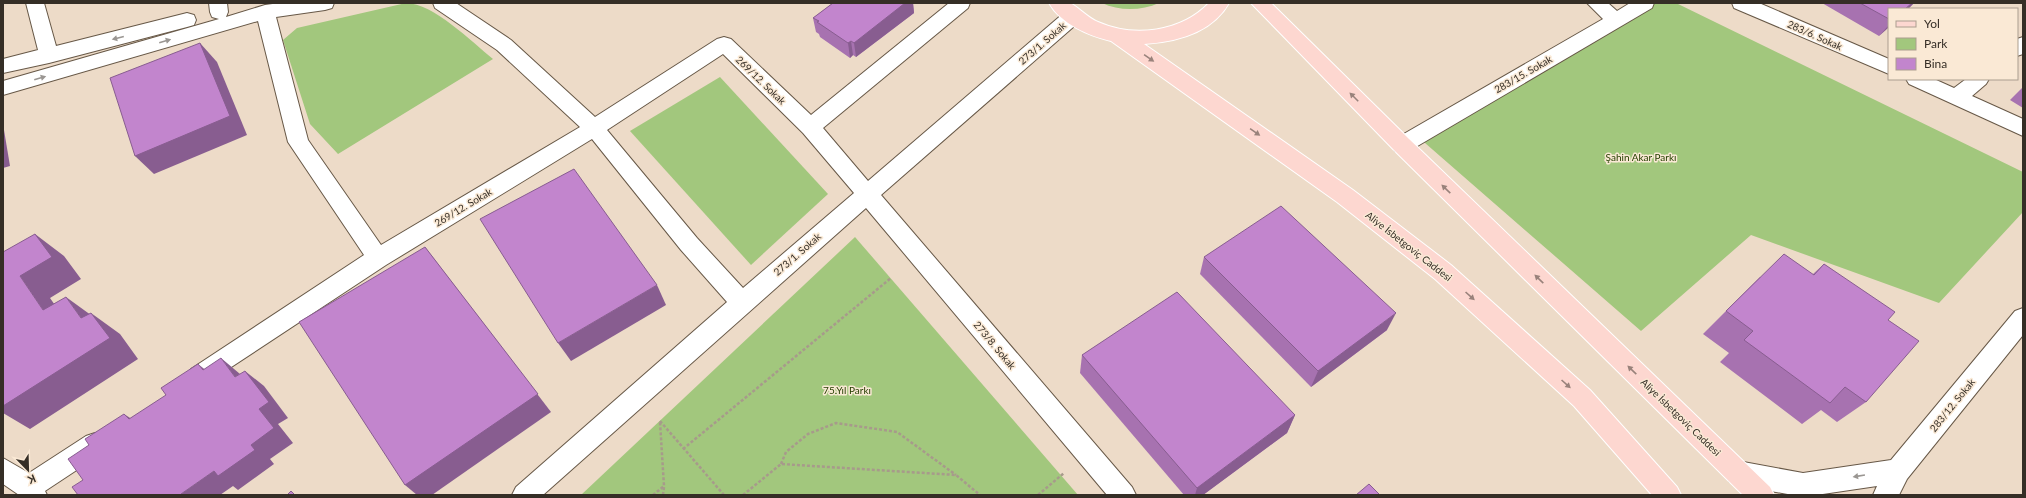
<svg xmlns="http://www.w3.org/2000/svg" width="2026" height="498" font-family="Lato,sans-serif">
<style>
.green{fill:#a2c77d}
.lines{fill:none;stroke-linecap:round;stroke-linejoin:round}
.minor-casing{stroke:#675847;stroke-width:2}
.major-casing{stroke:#fff;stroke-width:2}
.path{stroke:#a79a8b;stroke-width:2.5;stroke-dasharray:3 2;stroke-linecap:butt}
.minor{fill:#fff;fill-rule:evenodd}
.major{fill:#fdd7d0;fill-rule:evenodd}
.wall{fill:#a772b0}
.shaded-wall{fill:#885d90}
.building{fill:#c285cd;stroke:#885d90}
.oneway{fill:#9a9692}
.oneway2{fill:#99827b}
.labels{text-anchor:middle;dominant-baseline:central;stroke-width:3;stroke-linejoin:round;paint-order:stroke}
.street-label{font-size:10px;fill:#352e26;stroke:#fae9d5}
.park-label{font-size:10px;fill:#253e00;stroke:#fae9d5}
</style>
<rect width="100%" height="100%" fill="#eddbc8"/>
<!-- green -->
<g class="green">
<path d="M 406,3 C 433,3 472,42 493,59 L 338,154 L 310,124 L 283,40 L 297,28 Z"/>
<path d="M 1102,3 L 1159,3 C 1141,11 1119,11 1102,3 Z"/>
<path d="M 1645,3 L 1676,3 L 2023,172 L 2023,212 L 1939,303 L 1751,235 L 1641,331 L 1417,136 Z"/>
<path d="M 720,77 L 828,194 L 751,265 L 630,131 Z"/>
<path d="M 855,237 L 1078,495 L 581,495 Z"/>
</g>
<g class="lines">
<!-- minor casing -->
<g class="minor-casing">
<g id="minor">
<path d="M 26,3 L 44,3 L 56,46 L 187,13 L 194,15 L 196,20 L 194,25 L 187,27 L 49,63 L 3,73 L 3,59 L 38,50 Z"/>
<path d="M 209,3 L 227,3 L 228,12 L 226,17 L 265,5 L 280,3 L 334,3 L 332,8 L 325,10 L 276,17 L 308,140 L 381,245 L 580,127 L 497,50 L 435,8 L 433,3 L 456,3 L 511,40 L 595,117 L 717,39 L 724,37 L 731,39 L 811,115 L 949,3 L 970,3 L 968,8 L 823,128 L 868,181 L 1065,12 L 1072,10 L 1079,12 L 1081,17 L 1079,22 L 881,195 L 1132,487 L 1136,495 L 1107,495 L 866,208 L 543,495 L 512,495 L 516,487 L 727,302 L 681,250 L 592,139 L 386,265 L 207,383 L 199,387 L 191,383 L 187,376 L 191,369 L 364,255 L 288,142 L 258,21 L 3,95 L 3,81 L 219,19 L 212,17 L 210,12 ZM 723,54 L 803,133 L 854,193 L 743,288 L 697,238 L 607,130 Z"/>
<path d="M 1587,3 L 1608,3 L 1617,11 L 1630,3 L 1654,3 L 1652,8 L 1409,151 L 1402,153 L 1395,151 L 1392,145 L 1395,139 L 1603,19 Z"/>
<path d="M 1732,3 L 1759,3 L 1889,59 L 1889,74 L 1734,8 Z"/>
<path d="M 2023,37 L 2023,54 L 2017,56 L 2017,39 Z"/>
<path d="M 1906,79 L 1934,79 L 1954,88 L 1966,79 L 1989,79 L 1986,84 L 1972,96 L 2023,119 L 2023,136 L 1909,84 Z"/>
<path d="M 2023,308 L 2023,335 L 1907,479 L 1899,495 L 1873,495 L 1877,486 L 1816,495 L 1793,495 L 1738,485 L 1729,481 L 1726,473 L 1729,465 L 1738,461 L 1803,473 L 1891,460 L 2015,311 Z"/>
<path d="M 95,433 L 104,436 L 107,444 L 104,452 L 45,491 L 47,495 L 19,495 L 3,484 L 3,458 L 29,473 L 86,436 Z"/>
</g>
</g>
<!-- major casing -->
<g class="major-casing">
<g id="major">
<path d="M 1049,3 C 1054,3 1065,1 1070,3 C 1078,7 1088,18 1098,22 C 1134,38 1181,32 1209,3 L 1229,3 C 1212,33 1176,42 1144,44 L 1353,190 L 1451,265 L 1590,390 L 1677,487 L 1681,495 L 1652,495 L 1574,406 L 1435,279 L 1337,202 L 1111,41 C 1089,36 1061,24 1049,3 Z"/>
<path d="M 1251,3 L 1271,3 L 1409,139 L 1770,487 L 1774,495 L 1743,495 L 1395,151 Z"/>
</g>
</g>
<!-- path -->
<g class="path">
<path d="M 660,421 L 724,495"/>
<path d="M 683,449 L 891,278"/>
<path d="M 781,464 L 786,452 L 808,434 L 836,423 L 897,432 L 956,475"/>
<path d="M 653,495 L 664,486 L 660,422"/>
<path d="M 663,495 L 664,487"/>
<path d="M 743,495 L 781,464 L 956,475 L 980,495"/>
<path d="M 1038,495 L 1064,473"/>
</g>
<!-- minor -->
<use href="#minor" class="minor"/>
<!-- major -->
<use href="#major" class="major"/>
</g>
<!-- wall -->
<g class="wall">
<path d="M 833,3 L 913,3 L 914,13 L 856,57 L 853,55 L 850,58 L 820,37 L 819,34 L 816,32 L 813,18 Z"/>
<path d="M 1822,3 L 1914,3 L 1908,9 L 1889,9 L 1889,27 L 1879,36 Z"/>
<path d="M 2023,87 L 2023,108 L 2010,100 Z"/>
<path d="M 1204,257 L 1387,330 L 1311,387 L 1200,274 Z"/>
<path d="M 1824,264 L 1888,320 L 1866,402 L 1837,422 L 1821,410 L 1802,424 L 1720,362 L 1729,353 L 1703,334 L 1760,277 L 1813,274 Z"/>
<path d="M 1082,355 L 1295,415 L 1287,433 L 1203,495 L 1184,495 L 1080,373 Z"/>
</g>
<!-- shaded-wall -->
<g class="shaded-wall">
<path d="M 905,3 L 913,3 L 914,13 L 856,57 L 854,43 Z"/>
<path d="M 1912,3 L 1914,3 L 1908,9 L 1905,9 Z"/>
<path d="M 1889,25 L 1889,27 L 1879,36 Z"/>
<path d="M 851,41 L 853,55 L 850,58 L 848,43 Z"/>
<path d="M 200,43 L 217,62 L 247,135 L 154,174 L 135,156 Z"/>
<path d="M 3,124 L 10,166 L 3,168 Z"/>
<path d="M 35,234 L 64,256 L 81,279 L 50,298 L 73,331 L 43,310 L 20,276 Z"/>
<path d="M 425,247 L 551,412 L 432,495 L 417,495 L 405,485 Z"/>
<path d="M 657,285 L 666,305 L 571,361 L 558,343 Z"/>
<path d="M 66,297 L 95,318 L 91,313 L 120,334 L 138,359 L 30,429 L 3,413 L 3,406 L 81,318 Z"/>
<path d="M 1396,313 L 1387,330 L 1311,387 L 1318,371 Z"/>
<path d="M 221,358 L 240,374 L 235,377 Z"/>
<path d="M 198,364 L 218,380 L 203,370 Z"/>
<path d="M 245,371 L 264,386 L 288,418 L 278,424 L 293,443 L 270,459 L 274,464 L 238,490 L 233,486 L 220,495 L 182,495 L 181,494 L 251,445 L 259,409 Z"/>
<path d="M 124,414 L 147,429 L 129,419 Z"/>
<path d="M 1295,415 L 1287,433 L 1203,495 L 1195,495 L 1197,488 Z"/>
</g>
<!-- building -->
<g class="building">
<path d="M 833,3 L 905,3 L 854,43 L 851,41 L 848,43 L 817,22 L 819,21 L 813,18 Z"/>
<path d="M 1860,3 L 1912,3 L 1905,9 L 1889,9 L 1889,19 Z"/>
<path d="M 200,43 L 230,116 L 135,156 L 110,78 Z"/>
<path d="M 574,169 L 657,285 L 558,343 L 480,219 Z"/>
<path d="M 1281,206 L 1396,313 L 1318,371 L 1204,257 Z"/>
<path d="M 35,234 L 52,257 L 20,276 L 43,310 L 66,297 L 81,318 L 91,313 L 110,338 L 3,406 L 3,252 Z"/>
<path d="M 425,247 L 538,394 L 405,485 L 299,322 Z"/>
<path d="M 1784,254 L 1814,275 L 1824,264 L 1895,312 L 1888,320 L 1919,341 L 1866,402 L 1845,387 L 1830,403 L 1744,340 L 1753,331 L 1726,311 Z"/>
<path d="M 1177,292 L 1295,415 L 1197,488 L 1082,355 Z"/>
<path d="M 221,358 L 235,377 L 245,371 L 269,402 L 259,409 L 274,428 L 251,445 L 255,450 L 218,476 L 214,471 L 181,494 L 182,495 L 78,495 L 72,487 L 83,480 L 68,459 L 89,445 L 85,439 L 124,414 L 129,419 L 166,395 L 161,388 L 198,364 L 203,370 Z"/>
<path d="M 1369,484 L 1380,495 L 1356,495 Z"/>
<path d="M 291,491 L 295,495 L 287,495 Z"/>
</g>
<!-- one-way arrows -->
<defs><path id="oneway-solid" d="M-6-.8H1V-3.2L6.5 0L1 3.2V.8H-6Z"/></defs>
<g class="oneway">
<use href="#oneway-solid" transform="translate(118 38) rotate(166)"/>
<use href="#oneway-solid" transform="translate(165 41) rotate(-16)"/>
<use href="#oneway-solid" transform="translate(40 78) rotate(-16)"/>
<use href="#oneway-solid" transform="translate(1859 476) rotate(171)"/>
</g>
<g class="oneway2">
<use href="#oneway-solid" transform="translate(1149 58) rotate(35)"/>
<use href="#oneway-solid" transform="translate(1354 97) rotate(-135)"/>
<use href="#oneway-solid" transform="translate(1255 132) rotate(35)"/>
<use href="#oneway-solid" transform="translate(1446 189) rotate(-136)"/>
<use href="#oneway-solid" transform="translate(1539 279) rotate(-136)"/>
<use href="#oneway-solid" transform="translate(1470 296) rotate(42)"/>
<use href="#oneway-solid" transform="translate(1632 370) rotate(-136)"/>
<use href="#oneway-solid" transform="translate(1566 384) rotate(42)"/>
</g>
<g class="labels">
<!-- street labels -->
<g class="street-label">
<text transform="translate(1815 35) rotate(24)">283/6. Sokak</text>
<text transform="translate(1042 43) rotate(-41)">273/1. Sokak</text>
<text transform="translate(1523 74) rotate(-30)">283/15. Sokak</text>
<text transform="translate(761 80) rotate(44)">269/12. Sokak</text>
<text transform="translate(463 207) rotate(-31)">269/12. Sokak</text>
<text transform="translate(1409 246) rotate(38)">Aliye İsbetgoviç Caddesi</text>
<text transform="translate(797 254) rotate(-41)">273/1. Sokak</text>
<text transform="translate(995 345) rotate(50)">273/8. Sokak</text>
<text transform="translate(1952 405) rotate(-51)">283/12. Sokak</text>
<text transform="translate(1681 417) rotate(44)">Aliye İsbetgoviç Caddesi</text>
</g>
<!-- park labels -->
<g class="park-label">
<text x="1641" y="157">Şahin Akar Parkı</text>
<text x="847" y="390">75.Yıl Parkı</text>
</g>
</g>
<!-- border -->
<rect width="2026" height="498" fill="none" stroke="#352e26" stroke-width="8"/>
<!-- legend -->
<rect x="1888" y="8" width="130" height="72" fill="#fae9d5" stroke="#ab9e8f"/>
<rect x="1896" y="21" width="20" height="6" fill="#fdd7d0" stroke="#ab9e8f"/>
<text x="1924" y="28" font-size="12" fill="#352e26">Yol</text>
<rect x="1896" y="38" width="20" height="12" fill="#a2c77d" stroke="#ab9e8f"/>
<text x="1924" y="48" font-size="12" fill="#352e26">Park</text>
<rect x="1896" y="58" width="20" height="12" fill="#c285cd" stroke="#ab9e8f"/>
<text x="1924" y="68" font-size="12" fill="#352e26">Bina</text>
<!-- north arrow -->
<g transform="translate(28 470) rotate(157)" stroke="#fae9d5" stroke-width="3" paint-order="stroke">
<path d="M0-3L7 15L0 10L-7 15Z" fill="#352e26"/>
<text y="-6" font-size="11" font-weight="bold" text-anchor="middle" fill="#352e26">K</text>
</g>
</svg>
